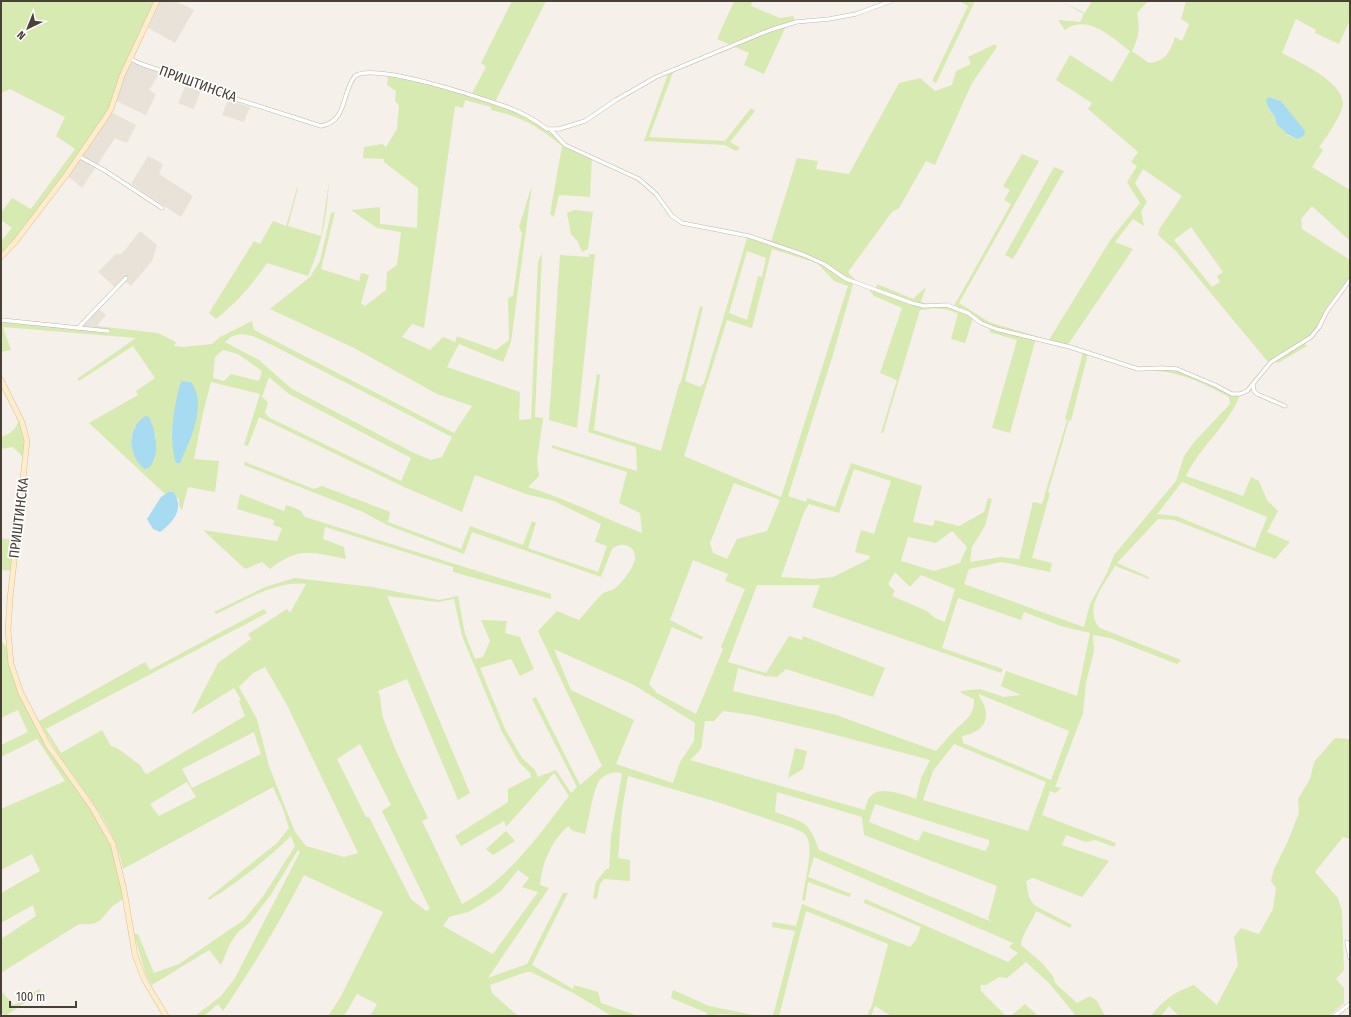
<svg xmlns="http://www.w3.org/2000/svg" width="1351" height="1017" font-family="'Fira Sans Condensed',sans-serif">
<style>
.residential{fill:#e9e2d8}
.green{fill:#d7eab2;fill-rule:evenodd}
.water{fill:#a6dbf2}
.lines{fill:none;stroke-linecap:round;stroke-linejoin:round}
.street-casing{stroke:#c1b7ac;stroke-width:4.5}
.secondary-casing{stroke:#d9c29b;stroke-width:6}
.street{stroke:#fff;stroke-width:3.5}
.secondary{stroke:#ffecca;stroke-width:5}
.labels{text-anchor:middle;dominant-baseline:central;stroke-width:3.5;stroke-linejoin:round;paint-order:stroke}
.street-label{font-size:14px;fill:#494038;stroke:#fff}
</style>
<rect width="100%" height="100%" fill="#f5f0ea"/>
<!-- residential -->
<g class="residential">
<path d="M 161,1 L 176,1 L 194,10 L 175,43 L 148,28 Z"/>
<path d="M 131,62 L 160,72 L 149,90 L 156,94 L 146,115 L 116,101 L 123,77 Z"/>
<path d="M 186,84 L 201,90 L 194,109 L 178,103 Z"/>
<path d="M 228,100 L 250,107 L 244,122 L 222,115 Z"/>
<path d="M 111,112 L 136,125 L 127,143 L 115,138 L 82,188 L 68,176 Z"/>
<path d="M 148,156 L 163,164 L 159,174 L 193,196 L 181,217 L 131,184 Z"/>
<path d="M 140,231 L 157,245 L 152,261 L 131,286 L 123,279 L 115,287 L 98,272 L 116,254 L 121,254 L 125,250 Z"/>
<path d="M 99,309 L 106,315 L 97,326 L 97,329 L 83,326 Z"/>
</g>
<!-- green -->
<g class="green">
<path d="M 1,1 L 155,1 L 108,110 L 75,160 L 20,233 L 1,254 L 1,241 L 12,228 L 1,220 L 1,213 L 12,198 L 31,209 L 75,149 L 56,136 L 65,117 L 10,89 L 1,93 Z"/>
<path d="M 512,1 L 546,1 L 495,102 L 471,95 L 486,67 L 481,63 Z"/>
<path d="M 734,1 L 751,1 L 752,2 L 751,6 L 780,18 L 793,16 L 796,23 L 786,26 L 764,74 L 744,65 L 749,53 L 717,39 Z"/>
<path d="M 962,1 L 975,1 L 936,83 L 932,81 L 968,6 L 961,2 Z"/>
<path d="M 1060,1 L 1085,13 L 1092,1 L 1148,1 L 1137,13 C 1140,27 1139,38 1132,51 L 1149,63 C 1166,61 1170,52 1175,37 L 1182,41 L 1189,24 L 1181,19 L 1186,1 L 1350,1 L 1350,20 L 1339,44 L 1315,33 L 1316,30 L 1296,19 L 1282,53 C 1299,62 1342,81 1343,103 C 1344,111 1325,140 1319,147 L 1323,150 L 1312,167 L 1350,190 L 1350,241 L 1312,206 L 1301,219 L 1302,229 L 1350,260 L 1350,277 L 1328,306 L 1312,335 L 1300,346 L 1304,343 L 1307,346 L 1278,363 L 1271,360 L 1268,362 L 1176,251 L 1158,235 L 1160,228 L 1182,196 L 1143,169 L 1135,183 L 1147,202 L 1141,211 L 1144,226 L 1133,219 L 1115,242 L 1133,249 L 1067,346 L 1036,338 L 1010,433 L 992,428 L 1017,340 L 989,332 L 991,328 L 973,318 L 965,343 L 951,339 L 958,314 C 945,307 935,308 920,310 L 883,433 L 881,433 L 897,380 L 880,373 L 902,308 L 874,296 L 867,287 L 876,288 L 877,284 L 913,299 L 926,287 L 921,302 C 932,307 941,302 954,306 L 1011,204 L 1004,200 L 1010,190 L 1003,186 L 1022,154 L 1039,161 L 959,303 L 989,322 L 1049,340 L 1111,239 L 1140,203 L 1127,182 L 1137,166 L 1131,162 L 1138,152 L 1088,109 L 1092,103 L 1056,80 L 1070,55 L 1112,82 L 1130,51 C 1116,41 1095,20 1076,25 C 1072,25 1068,28 1065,30 L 1058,20 L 1080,22 L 1084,14 ZM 1272,98 L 1281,101 L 1303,129 L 1305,133 L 1297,139 L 1287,135 L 1285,131 L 1276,121 L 1275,117 L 1269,110 L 1268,104 ZM 1191,227 L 1223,272 L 1217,276 L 1220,282 L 1212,287 L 1174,240 Z"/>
<path d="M 995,44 L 997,47 L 972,83 L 935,165 L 926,161 L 899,208 L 892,212 L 848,272 L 857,282 L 854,281 L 832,358 L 788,496 L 806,502 L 807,498 L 835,507 L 851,463 L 922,486 L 913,522 L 933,526 L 935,520 L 959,526 L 984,512 L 988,498 L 992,499 L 985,526 L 972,547 L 970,562 L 1001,557 L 1019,559 L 1033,502 L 1042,504 L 1067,420 L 1065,419 L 1083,353 L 1088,353 L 1071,421 L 1069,420 L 1048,492 L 1050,493 L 1032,558 L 1052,563 L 1050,572 L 1002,562 L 969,569 L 964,584 L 1084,627 L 1090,604 L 1107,573 L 1114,555 L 1176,481 L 1184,456 L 1195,441 L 1230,404 L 1229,397 C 1207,385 1183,373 1158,371 L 1157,369 L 1178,370 L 1240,395 C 1228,426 1200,446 1186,476 L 1243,496 L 1251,477 L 1259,481 L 1267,500 L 1278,511 L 1267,532 L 1290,542 L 1275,559 L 1174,520 L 1158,519 L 1117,563 L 1149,577 L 1149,579 L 1115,566 C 1105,584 1082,609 1100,628 L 1181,660 L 1177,664 L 1110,638 L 1093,635 L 1094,651 L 1086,683 L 1083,713 L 1055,787 L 1061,788 L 1056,793 L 1050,791 L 1042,815 L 1116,843 L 1114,847 L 1095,840 L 1086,842 L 1066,835 L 1062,845 L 1109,861 L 1082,897 L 1033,878 L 1026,881 L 1029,897 L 1034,905 L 1072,925 L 1070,928 L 1036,911 C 1032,922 1021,936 1021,945 L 1042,963 L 1053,976 L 1055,983 L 1077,1003 L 1090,996 L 1097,1001 L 1105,1016 L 1076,1016 L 1049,983 L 1026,962 L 1007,978 L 999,977 L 986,985 L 980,985 L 981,991 L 1006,1016 L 891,1016 L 875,1006 L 871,1016 L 867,1016 L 872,1005 L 888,944 L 806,911 L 779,1016 L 773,1016 L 795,931 L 772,927 L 773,922 L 796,926 L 802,904 L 910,947 L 916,940 L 921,927 L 864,903 L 865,899 L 1008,962 L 1018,953 L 1009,947 L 1013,943 L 814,857 L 808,877 L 851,894 L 849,897 L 808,882 L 805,901 L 802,900 C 804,885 814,850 807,837 C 805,832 799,831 794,828 L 717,802 L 628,776 L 622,810 L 618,858 L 630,860 L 630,881 L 604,879 L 600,884 L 597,899 L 593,898 L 596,882 L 606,869 L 609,869 L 611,836 L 622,774 C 613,770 602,775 598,783 C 592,795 589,820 585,834 L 573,831 L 568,826 C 551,841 542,863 540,885 L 549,888 L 488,978 L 527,964 L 563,893 L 568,893 L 532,965 L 573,989 L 574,985 L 598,992 L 601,1003 L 638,1016 L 612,1016 L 573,993 L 531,972 L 526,972 L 490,985 L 492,993 L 518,1016 L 370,1016 L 377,1004 L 357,994 L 344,1016 L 328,1016 L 340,998 L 383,912 L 304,875 C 280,922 253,967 223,1011 L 218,1004 L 204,1016 L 195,1016 L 221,996 L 235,978 L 300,852 L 298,850 L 270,896 L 249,923 L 238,932 L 230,944 L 221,965 L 209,950 L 152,985 L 146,975 L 134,934 L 138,934 L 154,973 L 179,964 L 244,920 L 264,895 L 295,846 L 291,836 C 266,860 239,882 209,900 L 208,898 L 277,843 L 289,828 L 283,809 L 273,787 L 123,869 C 117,834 94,804 73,775 C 60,758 49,740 39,721 L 145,662 L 150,670 L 264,609 L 267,613 L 46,729 L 61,753 L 102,730 L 111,746 L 117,748 L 140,765 L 145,773 L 147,774 L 245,716 L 239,701 L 241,700 L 234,688 L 191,715 L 218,663 L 251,639 L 248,634 L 287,609 L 290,613 L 306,584 C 275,580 243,602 216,614 L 214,612 L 265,587 L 295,578 L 372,587 L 439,600 L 458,596 L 465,634 L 475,659 L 483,657 L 490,641 L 481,620 L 507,621 L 505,633 L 520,637 L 534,669 L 520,676 L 511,659 L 480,668 L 505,729 L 522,758 L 535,770 L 538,777 L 556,770 L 571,793 L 577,787 L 532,699 L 536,697 L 580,785 L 602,766 L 538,631 L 557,611 L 579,620 C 587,611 594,602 602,594 C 606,591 610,591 614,589 C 620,585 630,572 633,565 C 641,550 625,538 612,549 L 601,577 L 472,532 L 464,554 L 387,525 L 361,511 L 244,465 L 245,462 L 314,489 L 322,486 L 390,512 L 388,522 L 461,549 L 470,526 L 523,545 L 532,521 L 536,523 L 528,548 L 598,572 L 607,546 L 595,542 L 601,524 L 554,501 L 526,494 L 475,475 L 462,512 L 402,486 L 259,417 L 248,446 L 244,445 L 260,394 L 211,382 L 203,413 L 194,459 L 219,461 L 215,492 L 188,487 L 182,510 L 179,506 L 179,499 L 168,492 L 165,494 L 89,423 L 138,395 L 136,391 L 155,378 L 133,346 L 79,381 L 77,379 L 136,338 L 3,327 L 11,350 L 1,352 L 1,322 L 96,331 L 97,326 L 158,333 L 176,342 L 174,346 L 182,347 L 212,344 L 220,337 L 252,321 L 254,330 L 454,433 L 472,406 L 437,394 L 354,348 L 270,309 L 310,277 L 320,261 L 331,213 L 335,212 L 321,269 L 359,281 L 361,273 L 369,275 L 361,303 L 365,306 L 386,290 L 387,272 L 397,265 L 401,232 L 377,228 L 351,210 L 380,207 L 380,224 L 417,228 L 418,188 L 384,162 L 384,159 L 363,158 L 364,147 L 382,144 L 386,147 L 397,129 L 399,105 L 395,101 L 396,91 L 387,85 L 388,76 L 442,87 L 512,110 L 548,130 L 562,144 L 592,158 L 590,197 L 559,195 L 554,217 L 550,214 L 562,146 C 537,126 523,117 491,110 L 491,107 L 465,100 L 463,108 L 455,106 L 424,328 L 412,324 L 402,337 L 430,350 L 443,337 L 455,342 L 457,336 L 496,350 L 509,340 L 508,298 L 513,296 L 522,233 L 519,227 L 532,185 L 511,342 L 503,362 L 459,344 L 447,367 L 520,392 L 519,420 L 531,419 L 538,262 L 542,253 L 535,417 L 543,418 L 537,461 L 539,476 L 528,487 C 567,499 604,518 642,533 L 640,513 L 619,503 L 627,472 L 552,448 L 552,445 L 637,471 L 636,447 L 588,432 L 597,374 L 600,375 L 594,430 L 661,451 L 679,384 L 681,382 L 700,306 L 703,307 L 685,381 L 700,387 L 704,383 L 747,238 L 770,245 L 797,158 L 818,161 L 816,169 L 849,174 L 899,83 L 920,78 L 935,91 L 952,85 L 956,71 L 971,64 L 968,57 ZM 772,249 L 817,263 L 834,281 L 848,286 L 781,497 L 684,456 L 727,320 L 752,328 ZM 747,251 L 766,258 L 762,277 L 758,276 L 747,320 L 729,313 ZM 242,334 L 253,336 L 272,345 L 452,437 L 442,457 L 431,460 L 414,453 L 292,389 L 259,360 L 225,342 L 232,336 ZM 223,350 L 238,354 L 262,371 L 259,381 L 231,374 L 224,381 L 213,378 L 215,357 ZM 269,377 L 289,394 L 411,458 L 401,481 L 270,418 L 265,413 L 268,402 L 262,397 ZM 181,381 L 191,382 L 171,437 ZM 135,426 L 156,435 L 154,462 L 132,448 L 131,437 ZM 854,469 L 891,481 L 874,534 L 861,530 L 855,552 L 870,556 L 869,559 L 833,577 L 812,579 L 781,577 L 804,512 L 809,504 L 839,513 ZM 1182,482 L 1267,517 L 1255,548 L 1176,516 L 1157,514 ZM 734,483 L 780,500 L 767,531 L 737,539 L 727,559 L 713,553 L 710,543 ZM 952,531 L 967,547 L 960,563 L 934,571 L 901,561 L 908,537 L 936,543 ZM 693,560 L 728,574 L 725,581 L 745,589 L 721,647 L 723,649 L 696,714 L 657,693 L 649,684 L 672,627 L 702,640 L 703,637 L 670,620 ZM 895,572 L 910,587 L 921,575 L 955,589 L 945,622 L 935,618 L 927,611 L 892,596 L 895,591 L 888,584 ZM 757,585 L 820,585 L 812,607 L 1001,673 L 1003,669 L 942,648 L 958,598 L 1021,620 L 1024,612 L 1061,626 L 1090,633 L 1077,696 L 1006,671 L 1001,686 L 1021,695 L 1004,697 L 980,689 L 961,691 L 961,693 L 974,699 C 975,716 964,721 953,732 C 947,738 942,745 936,751 L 836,715 L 733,691 L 738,668 L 765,676 L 777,677 L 786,669 L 873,697 L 885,668 L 803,636 L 802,640 L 789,636 L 766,673 L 728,662 ZM 387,596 L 438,602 L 454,599 L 462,636 L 502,732 L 519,762 L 530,773 L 531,777 L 508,789 L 508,802 L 455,836 L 461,846 L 504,821 L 506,827 L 554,773 L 569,796 C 538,836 508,880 462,904 L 422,821 L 428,818 C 412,785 395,752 383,717 C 381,710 381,695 378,691 L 407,679 L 458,800 L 470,793 ZM 554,649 L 634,685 L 695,723 L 694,741 L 680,762 L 673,783 L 616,764 L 634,720 L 571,690 ZM 265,667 L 287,705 L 358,853 L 344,857 L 306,846 L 295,832 L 269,766 L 257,719 L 239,687 L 253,673 ZM 979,694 L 1069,731 L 1051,780 L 963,743 L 962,736 C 979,733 991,723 984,705 C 983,701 979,699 979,694 ZM 723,711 L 751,715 L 821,731 L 930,760 L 921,778 L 916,799 C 903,795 879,784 869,798 C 867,801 866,806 865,810 L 690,760 L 701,749 L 705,721 L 714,721 ZM 254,732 L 261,754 L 192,788 L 182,769 ZM 360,744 L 391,805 L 382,811 L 430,909 L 426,911 L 411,899 L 369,817 L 366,817 L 337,759 ZM 954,744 L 1046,782 L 1028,831 L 923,800 L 933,771 ZM 187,782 L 196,797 L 159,816 L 150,804 ZM 777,792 L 862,817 L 864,835 L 997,886 L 988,919 L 992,922 L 819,850 C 808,819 804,823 775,812 ZM 875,804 L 989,840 L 989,845 L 985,851 L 923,831 L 918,841 L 869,822 ZM 518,870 L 529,878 L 522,887 L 538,892 L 493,954 L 443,926 L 449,917 L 468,912 L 484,903 L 501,891 Z"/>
<path d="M 674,70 L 649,137 L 725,141 L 751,108 L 755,111 L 730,142 L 740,148 L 736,151 L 725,145 L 644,141 L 669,71 Z"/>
<path d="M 1054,167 L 1064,171 L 1013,259 L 1005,255 Z"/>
<path d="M 329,181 C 327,217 322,243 308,276 L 267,263 C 252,285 237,302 216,319 L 209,313 L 254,241 L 260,244 L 273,221 L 286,226 L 297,188 L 298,188 L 288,226 L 321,236 Z"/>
<path d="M 575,210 L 593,212 L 588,249 L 582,252 L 578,242 L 571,234 L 567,213 Z"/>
<path d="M 589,254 L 595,254 L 577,428 L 549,420 L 560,255 L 589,257 Z"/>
<path d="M 20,418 L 26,436 L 25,459 L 13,447 L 1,449 L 1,437 C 12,433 16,429 20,418 Z"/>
<path d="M 240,494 L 284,511 L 286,505 L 300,510 L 305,517 L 551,594 L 551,599 L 453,572 L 453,567 L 325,527 L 323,539 L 344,547 L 346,559 C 312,552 299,546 270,569 L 262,562 L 245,569 L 203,530 L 277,541 L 282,528 L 273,525 L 274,520 L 237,509 Z"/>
<path d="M 1,538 L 14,540 L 12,571 L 1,570 Z"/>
<path d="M 1,640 L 7,648 L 8,657 L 41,733 L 111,841 L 124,898 C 120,902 112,905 109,910 C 99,923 97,925 79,924 L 1,973 L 1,939 L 36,916 L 33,905 L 1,923 L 1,893 L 40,871 L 32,854 L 1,870 L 1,809 L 65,781 L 37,739 L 1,757 L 1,745 L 28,732 L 18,710 L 1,718 Z"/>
<path d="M 1335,738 L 1350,739 L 1350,839 L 1343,837 L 1315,872 L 1338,898 L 1342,911 L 1344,970 L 1336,979 L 1344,988 L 1344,1003 L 1329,1016 L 1179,1016 L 1169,1006 L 1161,1016 L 1151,1016 C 1163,1000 1176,991 1194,985 L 1217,1005 L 1238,965 L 1234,937 L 1241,928 L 1259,934 L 1273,909 L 1276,888 L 1271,881 L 1274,869 L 1287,843 L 1299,813 L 1298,799 L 1310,779 L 1314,762 Z"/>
<path d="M 795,748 L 807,751 L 803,769 L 788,778 Z"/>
<path d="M 506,831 L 515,841 L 493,855 L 486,849 Z"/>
<path d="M 39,989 L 41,992 L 5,1016 L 1,1012 L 1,991 L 14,1005 Z"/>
<path d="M 673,990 L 709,1006 L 758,1016 L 720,1014 L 707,1016 L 707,1013 L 671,998 Z"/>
<path d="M 1025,1004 L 1038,1016 L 1011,1016 Z"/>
</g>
<!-- water -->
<g class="water">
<path d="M 1268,97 L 1281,101 L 1305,131 L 1304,136 L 1297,139 L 1285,133 L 1285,131 L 1277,125 L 1275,117 L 1269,109 L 1266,101 Z"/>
<path d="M 181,381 L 191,382 C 208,405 190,440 180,463 L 176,463 C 168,436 174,407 181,381 Z"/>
<path d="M 145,416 L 149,417 C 156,432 161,454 149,468 L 144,469 C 128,454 126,430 145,416 Z"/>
<path d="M 168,492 L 173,492 C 185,507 174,522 160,532 L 153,529 L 147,519 L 161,497 Z"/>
</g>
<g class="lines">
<!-- street casing -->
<g class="street-casing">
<g id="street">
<path d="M 131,59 L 141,64 L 180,77 L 211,91 L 321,126 C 348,121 341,93 355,76 C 375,62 481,98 507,107 C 521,112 535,120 547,129 L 559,129 L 585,121 L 616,100 L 656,77 L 770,30 L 796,22 L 829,19 L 856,14 L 891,1"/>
<path d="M 551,130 L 565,145 L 639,179 L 656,194 L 672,216 L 682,223 L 749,236 L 804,255 L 824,264 L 846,279 L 912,303 L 924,306 L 947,305 L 968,313 L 981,323 L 996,329 L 1070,347 L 1138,369 L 1162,368 L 1177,369 L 1215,385 L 1232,394 L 1240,394 L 1247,391 L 1271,362 L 1311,337 L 1319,327 L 1327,311 L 1350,280"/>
<path d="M 80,157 L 104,170 L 162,208"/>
<path d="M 1,320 L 108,331"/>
<path d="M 78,328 L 126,278"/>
<path d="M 1253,385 L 1254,391 L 1257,394 L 1285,406"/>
<path d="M 1347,942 L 1350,958"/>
<path d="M 1334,1016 L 1350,1004"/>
</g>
</g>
<!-- secondary casing -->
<g class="secondary-casing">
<g id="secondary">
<path d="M 1,257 L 16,241 L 67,174 L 104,120 L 111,109 L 122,76 L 157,1"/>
<path d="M 1,380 L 22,422 L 27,441 L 10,599 L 8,630 L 11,664 L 21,693 L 48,745 L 92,807 L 113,844 L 124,890 L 135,955 L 144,979 L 166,1016"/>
</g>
</g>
<!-- street -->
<use href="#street" class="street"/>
<!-- secondary -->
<use href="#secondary" class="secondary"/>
</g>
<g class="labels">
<!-- street labels -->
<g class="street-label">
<text transform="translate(198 84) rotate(20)">ПРИШТИНСКА</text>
<text transform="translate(19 518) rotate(-83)">ПРИШТИНСКА</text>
</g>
</g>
<!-- border -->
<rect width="1351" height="1017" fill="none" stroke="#494038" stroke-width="4"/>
<!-- north arrow -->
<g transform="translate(28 28) rotate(223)" stroke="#ffffff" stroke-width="3" paint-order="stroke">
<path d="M0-3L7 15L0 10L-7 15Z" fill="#494038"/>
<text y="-6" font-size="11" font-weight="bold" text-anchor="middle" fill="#494038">N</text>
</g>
<!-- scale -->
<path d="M10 1001v6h66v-6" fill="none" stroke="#494038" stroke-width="2"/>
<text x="16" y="1001" font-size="12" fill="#494038" stroke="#ffffff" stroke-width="3" paint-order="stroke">100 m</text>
</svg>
